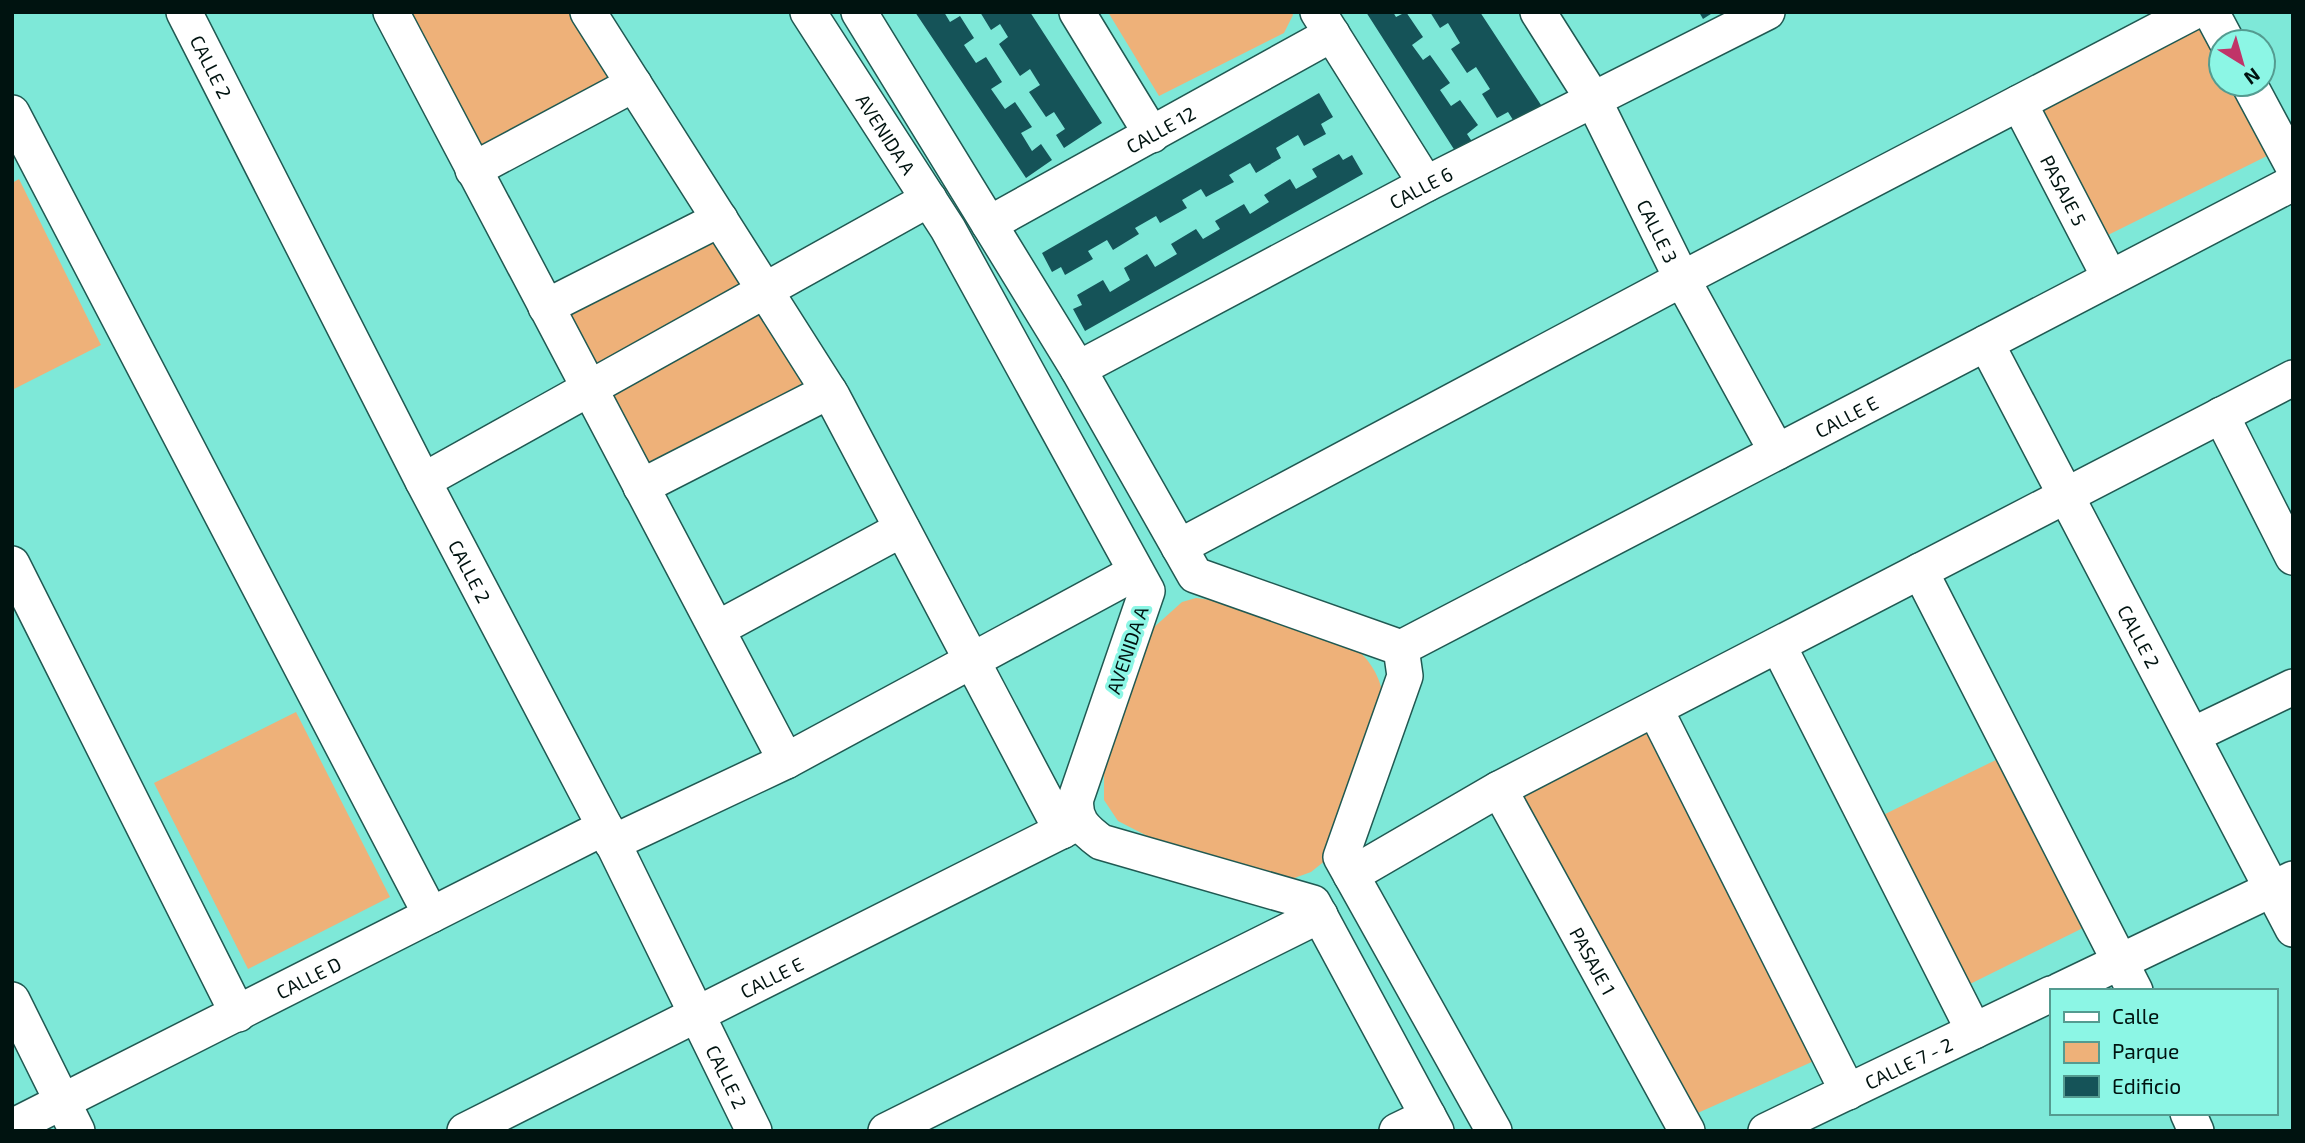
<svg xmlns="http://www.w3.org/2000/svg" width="2305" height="1143" font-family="'Exo 2',sans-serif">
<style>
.green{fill:#eeb179}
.building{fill:#155358}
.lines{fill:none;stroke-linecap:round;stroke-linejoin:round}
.street-casing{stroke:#205952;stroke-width:38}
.street{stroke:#fff;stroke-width:35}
.labels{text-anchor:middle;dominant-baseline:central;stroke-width:7;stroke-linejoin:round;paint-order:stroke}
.street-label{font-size:19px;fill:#001310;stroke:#8cf6e5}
</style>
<rect width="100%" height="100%" fill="#7ee8d8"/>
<!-- green -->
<g class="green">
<path d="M 416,12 L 580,12 L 621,78 L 483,151 L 409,16 Z"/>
<path d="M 1108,12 L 1292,12 L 1293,15 L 1284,33 L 1159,96 Z"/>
<path d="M 2210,19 L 2221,42 L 2221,84 L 2243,84 L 2277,151 L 2102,238 L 2035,110 Z"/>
<path d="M 19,179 L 101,345 L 12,390 L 12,183 Z"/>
<path d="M 720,230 L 818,387 L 646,473 L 560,310 Z"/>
<path d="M 1196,598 L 1219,601 L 1359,651 C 1375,667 1381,681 1384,702 L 1331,856 L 1311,872 L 1289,880 L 1159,842 L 1118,821 L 1104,800 L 1104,770 L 1152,629 L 1182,602 Z"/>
<path d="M 296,712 L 390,897 L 248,969 L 154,783 Z"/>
<path d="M 1650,728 L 1814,1061 L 1691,1116 L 1516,794 Z"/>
<path d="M 2004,756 L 2091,924 L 1966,986 L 1879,817 Z"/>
</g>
<!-- building -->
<g class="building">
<path d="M 915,12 L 944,12 L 950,22 L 960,16 L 974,38 L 964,45 L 976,63 L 986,57 L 1002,82 L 991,89 L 1005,109 L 1015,102 L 1032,127 L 1021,133 L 1032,151 L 1041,144 L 1052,160 L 1026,178 Z"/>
<path d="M 980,12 L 1030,12 L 1102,123 L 1064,148 L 1056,135 L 1065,129 L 1054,112 L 1046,117 L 1029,92 L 1040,85 L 1030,69 L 1020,76 L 999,44 L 1008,37 L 1000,24 L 991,30 Z"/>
<path d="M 1366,12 L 1393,12 L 1396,17 L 1406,12 L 1423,37 L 1412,45 L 1423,60 L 1430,55 L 1450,83 L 1440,90 L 1451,106 L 1460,100 L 1478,125 L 1467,134 L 1473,143 L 1457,154 Z"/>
<path d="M 1430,12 L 1480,12 L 1541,105 L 1515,123 L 1508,112 L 1497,118 L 1482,94 L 1490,89 L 1476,67 L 1467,73 L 1451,49 L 1460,43 L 1448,23 L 1440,28 Z"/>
<path d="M 1699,12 L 1714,12 L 1703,19 Z"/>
<path d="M 1319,93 L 1333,117 L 1321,124 L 1326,134 L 1304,146 L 1298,135 L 1276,148 L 1281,158 L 1256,173 L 1250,163 L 1229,175 L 1234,182 L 1206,197 L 1201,189 L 1182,200 L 1187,208 L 1160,223 L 1156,216 L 1135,228 L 1139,234 L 1113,250 L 1107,240 L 1088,251 L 1093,259 L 1065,275 L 1061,267 L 1052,272 L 1042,253 Z"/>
<path d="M 1339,154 L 1343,160 L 1352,155 L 1363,174 L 1085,331 L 1073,309 L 1082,305 L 1077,295 L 1103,280 L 1110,292 L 1130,280 L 1124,268 L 1147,254 L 1155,267 L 1177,254 L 1171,244 L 1196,229 L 1203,239 L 1220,229 L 1215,221 L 1244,204 L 1250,214 L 1269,202 L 1264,195 L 1290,179 L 1296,189 L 1317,177 L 1312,169 Z"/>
</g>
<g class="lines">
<!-- street casing -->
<g class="street-casing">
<g id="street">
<path id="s1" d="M 184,12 L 423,481 L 605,827 L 754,1131"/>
<path d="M 391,12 L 786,761"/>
<path d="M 588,12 L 832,396 L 1062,831"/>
<path id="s2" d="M 808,12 L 948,229 L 1147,591 L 1076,798 C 1073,820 1085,830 1101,842 L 1313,903 L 1436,1131"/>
<path d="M 859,12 L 1078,369 L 1195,575 L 1401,648 L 1405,676 L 1341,857 L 1494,1131"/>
<path d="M 1077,12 L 1152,135"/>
<path d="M 1318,12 L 1426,184"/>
<path id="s3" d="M 1538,12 L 1593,99 L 1682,279 L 1777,452"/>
<path d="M 2211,12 L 2227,42"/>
<path d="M 2249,84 L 2293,166"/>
<path id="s4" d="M 2019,103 L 2110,278"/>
<path d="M 12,113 L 431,915"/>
<path d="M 473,170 L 634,84"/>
<path id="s5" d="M 989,224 L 1332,34"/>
<path d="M 546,307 L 720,219"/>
<path id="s6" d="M 1986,343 L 2293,929"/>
<path id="s7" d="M 1078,369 L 1426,184 L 1767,12"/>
<path d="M 2221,415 L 2293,557"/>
<path d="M 423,481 L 929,199"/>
<path d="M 641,487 L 829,391"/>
<path d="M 1179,547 L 1682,279 L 2193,12"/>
<path d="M 12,564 L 238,1014"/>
<path d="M 1920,571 L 2135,991"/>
<path d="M 717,629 L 902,529"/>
<path d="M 1778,645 L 1974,1031"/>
<path id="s8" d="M 1401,648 L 2293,183"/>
<path d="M 1655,709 L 1848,1092"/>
<path d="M 2193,735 L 2293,687"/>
<path id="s9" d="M 1499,789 L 1687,1131"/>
<path d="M 612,843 L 786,761 L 1136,572"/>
<path d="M 1351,875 L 1499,789 L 2293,378"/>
<path d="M 2059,991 L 2293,879"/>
<path d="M 12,1000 L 77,1131"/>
<path d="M 2188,1113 L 2196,1131"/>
<path id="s10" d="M 12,1127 L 605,827"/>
<path id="s11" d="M 465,1131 L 1079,822"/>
<path d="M 886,1131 L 1320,915"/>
<path d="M 1397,1131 L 1428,1116"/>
<path id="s12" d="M 1766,1131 L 2051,994"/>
</g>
</g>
<!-- street -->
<use href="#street" class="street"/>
</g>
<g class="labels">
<!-- street labels -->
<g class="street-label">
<text stroke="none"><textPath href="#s1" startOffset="61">CALLE 2</textPath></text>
<text stroke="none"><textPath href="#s5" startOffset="196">CALLE 12</textPath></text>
<text stroke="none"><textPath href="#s2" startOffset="145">AVENIDA A</textPath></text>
<text stroke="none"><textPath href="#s7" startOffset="388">CALLE 6</textPath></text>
<text stroke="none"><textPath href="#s4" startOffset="98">PASAJE 5</textPath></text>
<text stroke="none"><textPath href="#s3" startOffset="250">CALLE 3</textPath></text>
<text stroke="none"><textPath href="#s8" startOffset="502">CALLE E</textPath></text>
<text stroke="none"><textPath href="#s1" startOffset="628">CALLE 2</textPath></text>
<text stroke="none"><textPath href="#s6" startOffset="331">CALLE 2</textPath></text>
<text transform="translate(1127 650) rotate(-71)">AVENIDA A</text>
<text stroke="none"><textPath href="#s9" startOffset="196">PASAJE 1</textPath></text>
<text stroke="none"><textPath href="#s11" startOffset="343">CALLE E</textPath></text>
<text stroke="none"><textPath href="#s10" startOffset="332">CALLE D</textPath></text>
<text stroke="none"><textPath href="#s12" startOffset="158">CALLE 7 - 2</textPath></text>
<text stroke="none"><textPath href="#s1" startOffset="1195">CALLE 2</textPath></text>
</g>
</g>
<!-- border -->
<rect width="2305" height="1143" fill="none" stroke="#001310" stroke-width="28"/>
<!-- legend -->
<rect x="2050" y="989" width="228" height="126" fill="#8cf6e5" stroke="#549b90" stroke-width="2"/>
<rect x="2064" y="1012" width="35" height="10" fill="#ffffff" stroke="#549b90" stroke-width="2"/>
<text x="2112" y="1024" font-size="21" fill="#001310">Calle</text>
<rect x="2064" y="1042" width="35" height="21" fill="#eeb179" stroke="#549b90" stroke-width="2"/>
<text x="2112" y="1059" font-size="21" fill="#001310">Parque</text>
<rect x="2064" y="1076" width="35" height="21" fill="#155358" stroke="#549b90" stroke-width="2"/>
<text x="2112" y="1094" font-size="21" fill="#001310">Edificio</text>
<!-- north arrow -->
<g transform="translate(2242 63) rotate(143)"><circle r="33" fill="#8cf6e5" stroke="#549b90" stroke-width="2"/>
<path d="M0-5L12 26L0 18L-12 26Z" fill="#c03468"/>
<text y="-10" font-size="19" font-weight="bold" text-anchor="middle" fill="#001310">N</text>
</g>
</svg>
